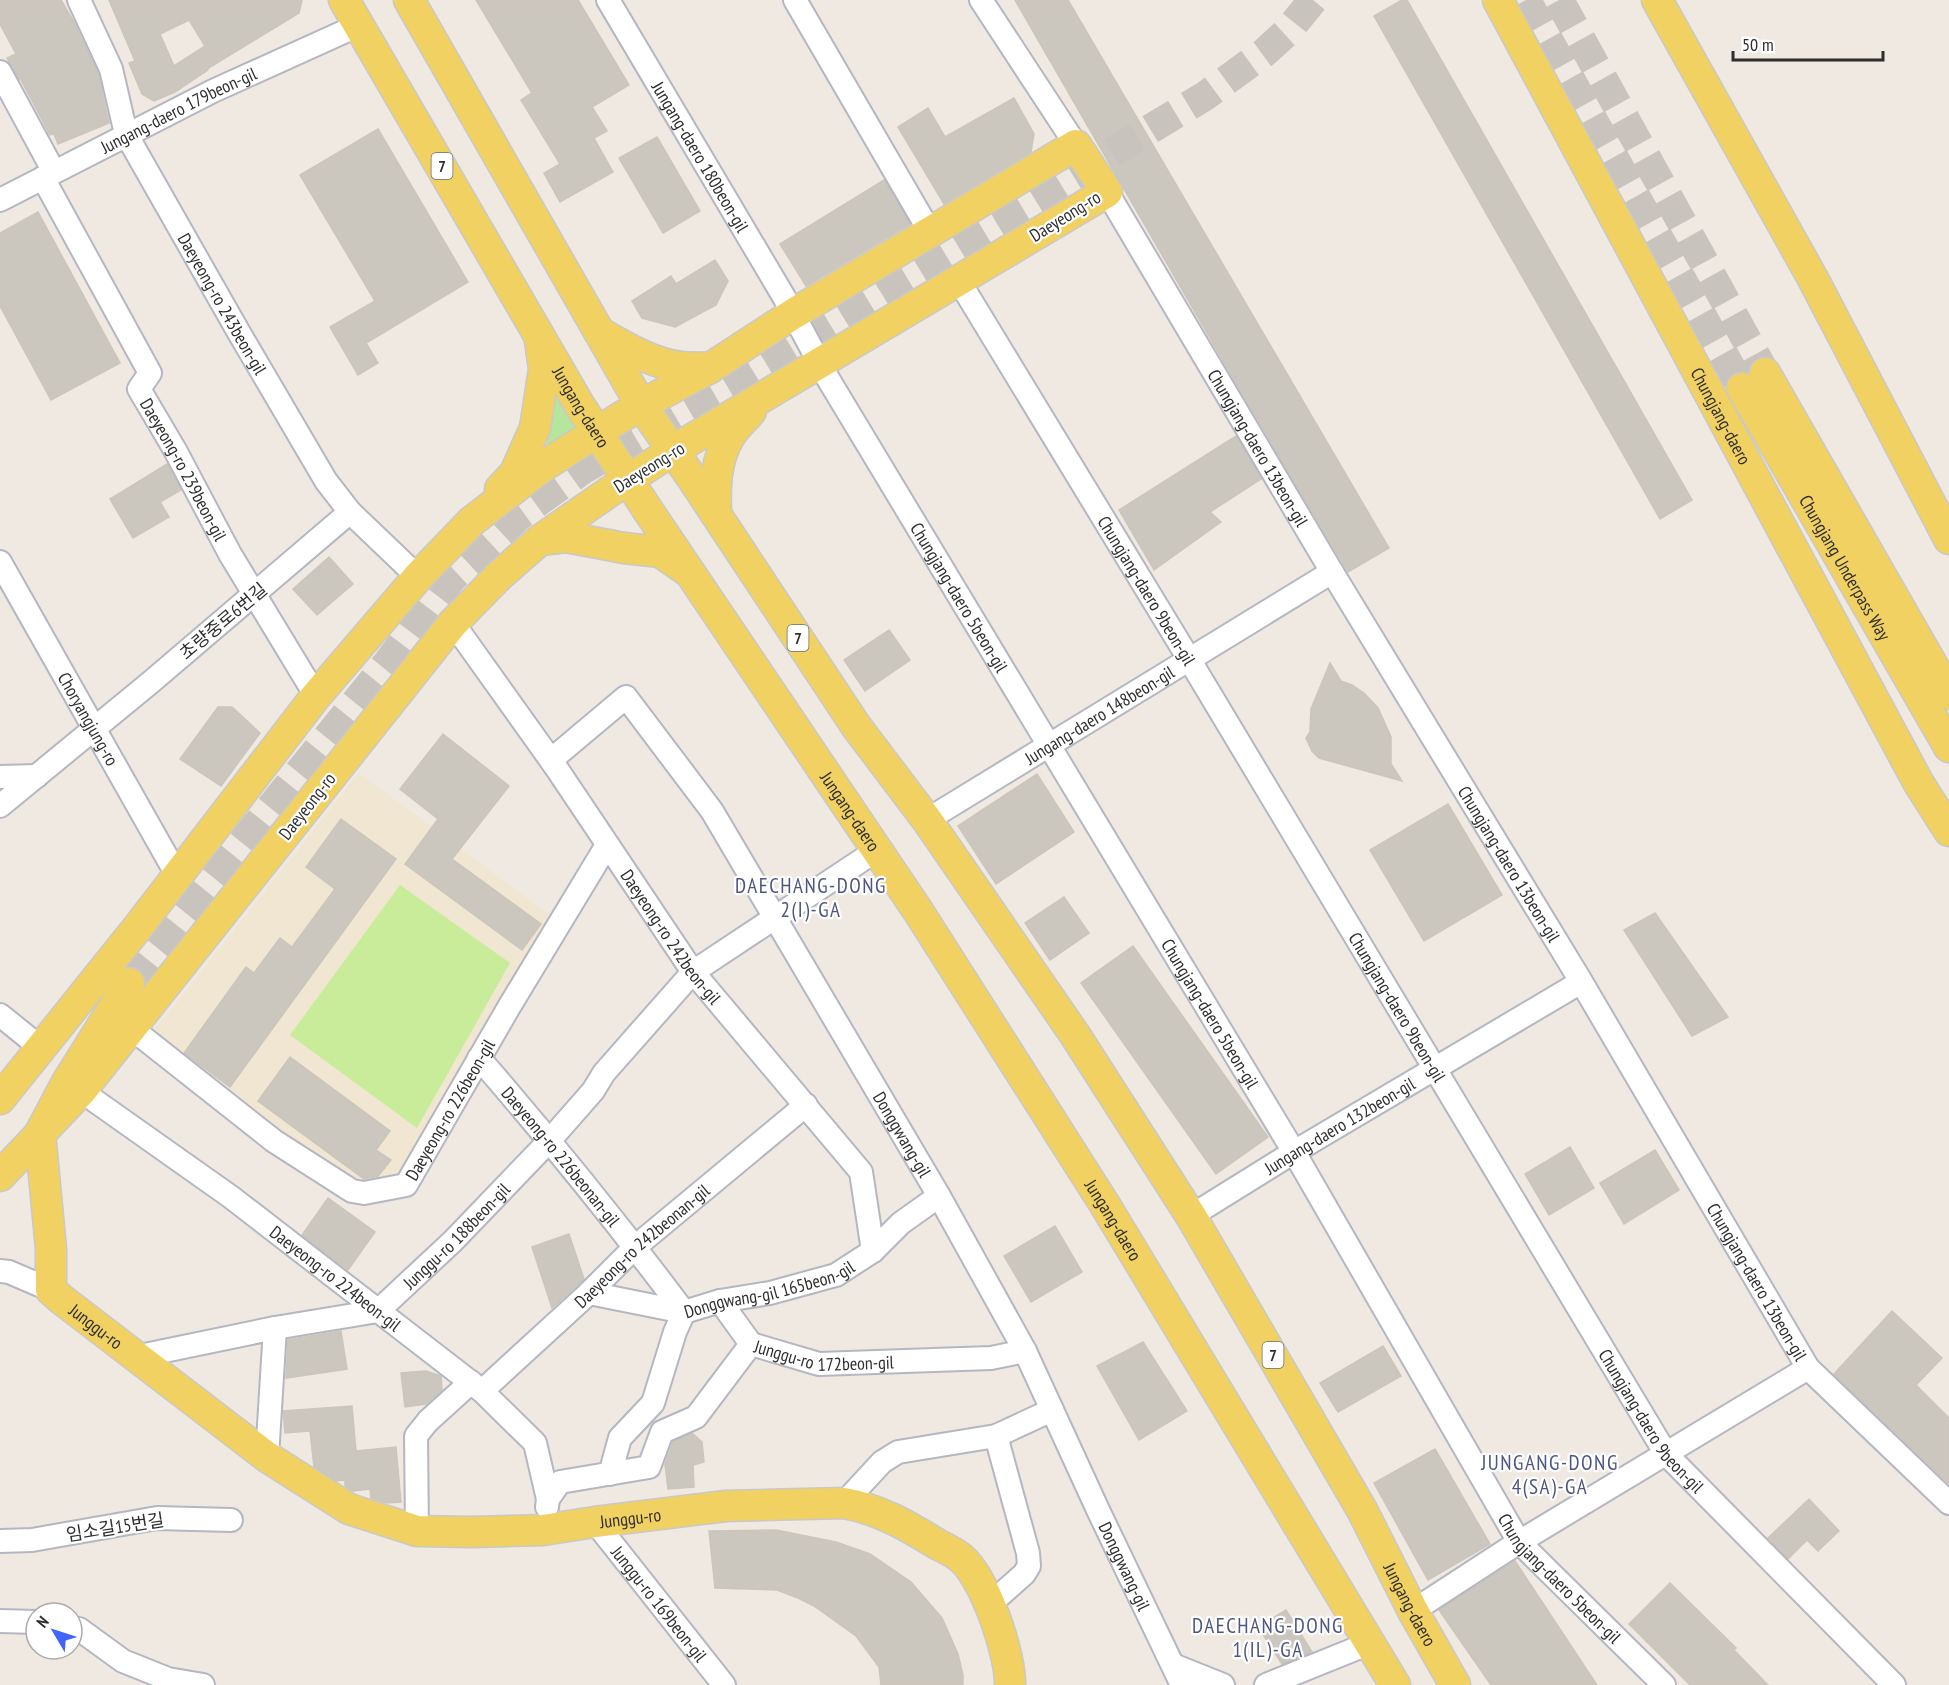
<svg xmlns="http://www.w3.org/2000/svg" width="1949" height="1685" font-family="'PT Sans Narrow','Noto Sans KR',sans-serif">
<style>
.education{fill:#f0e6d1}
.green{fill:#b6e59e}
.pitch{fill:#c9ec9a}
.building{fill:#cbc7bf;stroke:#cbc5ba;stroke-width:1.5;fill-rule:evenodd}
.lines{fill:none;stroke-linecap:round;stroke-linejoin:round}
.major-tunnel{stroke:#c8c4bd;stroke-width:30;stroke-dasharray:30 15;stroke-linecap:butt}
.minor-casing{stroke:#b4b7c1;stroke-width:26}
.major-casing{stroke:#c9c9c9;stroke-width:33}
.minor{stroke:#fff;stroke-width:22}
.major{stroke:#f2d163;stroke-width:30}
.labels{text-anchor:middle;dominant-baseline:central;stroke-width:4.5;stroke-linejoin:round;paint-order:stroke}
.shield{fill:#fff;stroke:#6d6d6d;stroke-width:1.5}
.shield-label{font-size:16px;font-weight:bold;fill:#2e2e2e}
.street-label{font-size:18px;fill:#2e2e2e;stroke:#fff}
.quarter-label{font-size:21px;letter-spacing:1.5px;fill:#4d5680;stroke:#fff}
</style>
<rect width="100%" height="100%" fill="#efe9e1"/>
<!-- education -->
<path class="education" d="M 359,773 L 555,919 L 407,1177 L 356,1189 L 173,1055 L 154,1031 Z"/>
<!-- green -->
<path class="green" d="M 558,388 L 580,426 L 545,451 Z"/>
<!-- pitch -->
<path class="pitch" d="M 400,885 L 510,963 L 417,1128 L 290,1035 Z"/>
<!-- building -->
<g class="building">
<path d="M 0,0 L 61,0 L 74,22 L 98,73 L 109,123 L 58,144 L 54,134 L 50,135 L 20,78 L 19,79 L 7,58 L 16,54 L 0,24 Z"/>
<path d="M 109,0 L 302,0 L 299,13 L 207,69 L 208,70 L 175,92 L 154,101 L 142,94 L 129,63 L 135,61 ZM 189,20 L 205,46 L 174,66 L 160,34 Z"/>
<path d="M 476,0 L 578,0 L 629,85 L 592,107 L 607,131 L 594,138 L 613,172 L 560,202 L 544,173 L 560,164 L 521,100 L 532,93 Z"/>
<path d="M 1015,0 L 1068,0 L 1389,548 L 1348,572 L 1233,378 Z"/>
<path d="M 1402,0 L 1407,0 L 1692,500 L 1660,519 L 1374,16 Z"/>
<path d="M 1014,98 L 1034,134 L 1031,152 L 944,204 L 898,127 L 928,108 L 945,137 Z"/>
<path d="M 378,129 L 468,282 L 366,343 L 378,363 L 358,375 L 330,327 L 375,301 L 300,175 Z"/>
<path d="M 657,137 L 700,211 L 663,233 L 619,158 Z"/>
<path d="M 884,180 L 910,224 L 806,286 L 780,244 Z"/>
<path d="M 38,212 L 120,363 L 51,400 L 0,306 L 0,233 Z"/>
<path d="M 715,260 L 728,281 L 716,305 L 675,327 L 642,318 L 632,301 L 671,276 L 676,284 Z"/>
<path d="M 1236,436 L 1261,479 L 1210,512 L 1221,522 L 1154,570 L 1119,510 Z"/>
<path d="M 167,464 L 181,490 L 160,502 L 169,517 L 133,538 L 110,499 Z"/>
<path d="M 329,557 L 353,584 L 317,615 L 293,589 Z"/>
<path d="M 889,630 L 910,660 L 865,691 L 844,660 Z"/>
<path d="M 1330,663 L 1341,681 L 1352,685 L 1364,693 L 1378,708 L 1391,737 L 1391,764 L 1402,781 L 1319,758 L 1312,751 L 1306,738 L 1310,732 L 1311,709 Z"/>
<path d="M 218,707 L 232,707 L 260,733 L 221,786 L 180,759 Z"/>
<path d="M 443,734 L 509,786 L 452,859 L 541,924 L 522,950 L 405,864 L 438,819 L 400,789 Z"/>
<path d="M 1037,774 L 1074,832 L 996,884 L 958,826 Z"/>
<path d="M 1448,804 L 1502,895 L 1424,941 L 1370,850 Z"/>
<path d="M 341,819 L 396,859 L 230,1087 L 184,1053 L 246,967 L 254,973 L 280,938 L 292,947 L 335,889 L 306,867 Z"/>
<path d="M 1064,897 L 1089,933 L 1050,960 L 1025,923 Z"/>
<path d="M 1655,913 L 1728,1017 L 1692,1036 L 1624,930 Z"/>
<path d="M 1133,946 L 1268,1137 L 1216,1174 L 1081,983 Z"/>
<path d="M 290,1057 L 390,1131 L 376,1150 L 391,1160 L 378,1176 L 364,1179 L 258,1101 Z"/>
<path d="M 1570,1147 L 1594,1188 L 1549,1215 L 1525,1174 Z"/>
<path d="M 1655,1150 L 1679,1190 L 1624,1224 L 1600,1183 Z"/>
<path d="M 328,1198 L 375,1232 L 348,1270 L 302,1235 Z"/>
<path d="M 1055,1226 L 1082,1272 L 1031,1302 L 1004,1256 Z"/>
<path d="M 569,1234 L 584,1279 L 552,1308 L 532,1247 Z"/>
<path d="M 1892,1311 L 1942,1358 L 1916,1385 L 1949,1418 L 1949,1484 L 1834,1374 Z"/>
<path d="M 341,1331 L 347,1369 L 286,1378 L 288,1340 Z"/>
<path d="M 1143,1342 L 1187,1411 L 1139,1440 L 1097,1366 Z"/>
<path d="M 1383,1346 L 1401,1376 L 1338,1412 L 1320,1383 Z"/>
<path d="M 426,1371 L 441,1376 L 442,1390 L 426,1404 L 405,1407 L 401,1373 Z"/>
<path d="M 352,1406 L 356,1451 L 396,1447 L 401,1502 L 387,1503 L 371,1498 L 370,1489 L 353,1491 L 345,1486 L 345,1480 L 336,1481 L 314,1467 L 310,1431 L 285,1433 L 283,1411 Z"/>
<path d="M 692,1433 L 702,1442 L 704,1462 L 693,1465 L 694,1487 L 668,1489 L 665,1464 L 673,1442 Z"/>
<path d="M 1435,1449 L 1490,1544 L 1428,1580 L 1374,1483 Z"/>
<path d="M 1809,1499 L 1839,1531 L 1818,1551 L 1807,1540 L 1788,1559 L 1768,1538 Z"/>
<path d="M 776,1530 L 836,1542 L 870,1554 L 911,1582 L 942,1618 L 958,1654 L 963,1675 L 963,1685 L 881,1685 L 879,1667 L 856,1636 L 814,1606 L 798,1598 L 777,1590 L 715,1588 L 709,1531 Z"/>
<path d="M 1515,1561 L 1597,1685 L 1491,1685 L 1439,1610 Z"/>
<path d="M 1670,1583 L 1736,1648 L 1734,1650 L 1768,1685 L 1690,1685 L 1629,1624 Z"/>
<path d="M 1286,1610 L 1312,1652 L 1282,1664 L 1258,1627 Z"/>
</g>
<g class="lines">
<!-- major-tunnel -->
<g class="major-tunnel">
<path d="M 1526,0 L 1742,388"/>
<path d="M 1559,0 L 1765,373"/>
<path d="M 129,983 L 386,665 L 452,578 L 521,514 L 582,470 L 729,384 L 1205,96 L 1265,52 L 1288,31 L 1313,0"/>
</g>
<!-- minor casing -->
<g class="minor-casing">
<g id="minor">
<path id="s1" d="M 79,0 L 111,69 L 126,134 L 238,331 L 326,481 L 350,512 L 418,577"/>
<path id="s2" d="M 608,0 L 784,297 L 827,377 L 1294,1152 L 1519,1542 L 1664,1685"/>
<path d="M 795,0 L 930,232"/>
<path d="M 981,0 L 1076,145"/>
<path d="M 0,72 L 54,172"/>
<path id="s3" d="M 43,178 L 150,373 L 139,389 L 175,450 L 230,554 L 316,696"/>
<path id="s4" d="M 1107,192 L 1332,572 L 1579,978 L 1808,1368 L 1949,1503"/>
<path id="s5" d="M 0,200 L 213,91 L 359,25"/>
<path id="s6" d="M 959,281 L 1189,659 L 1666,1454 L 1894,1685"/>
<path id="s7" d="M 0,562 L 177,875"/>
<path id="s8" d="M 453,623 L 555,766 L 693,972 L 861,1172 L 873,1251"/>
<path id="s9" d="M 551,760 L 626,697 L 712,811 L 939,1196 L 1025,1351 L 1098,1510 L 1182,1685"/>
<path d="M 0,777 L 37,776"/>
<path d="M 0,806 L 151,682 L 350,512"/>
<path id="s10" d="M 927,820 L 1332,572"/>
<path d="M 0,1015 L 41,1048"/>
<path id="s11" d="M 131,1028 L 274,1141 L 352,1191 L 364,1193 L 406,1185 L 509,1007 L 607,845"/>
<path id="s12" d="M 479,1058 C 550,1140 619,1225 684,1312"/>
<path id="s13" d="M 81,1091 L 231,1197 L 482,1391 L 535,1443 L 548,1499"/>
<path id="s14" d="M 1191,1216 L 1294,1152 L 1581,982"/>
<path d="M 0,1271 L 9,1272 L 51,1290"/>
<path d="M 589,1293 L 684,1312"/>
<path d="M 720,1301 L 751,1344"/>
<path id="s15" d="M 135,1357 L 275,1328 L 378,1311 L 453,1241 L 550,1140 L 593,1091 L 604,1073 L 693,972 L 877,850"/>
<path id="s16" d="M 482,1391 L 589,1293 L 635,1247 L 806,1105"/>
<path d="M 267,1457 L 275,1328"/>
<path id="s17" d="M 610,1474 L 620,1438 L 653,1403 L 675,1332 L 684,1312 L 720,1301 L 770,1293 L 836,1275 L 873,1251 L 901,1223 L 939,1196"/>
<path d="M 844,1503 L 882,1462 L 898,1452 L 996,1436 L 1052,1410"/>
<path id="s18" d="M 547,1507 L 548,1499 L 560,1482 L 649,1467 L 662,1432 L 696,1417 L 751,1344 L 819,1364 L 991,1358 L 1025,1351"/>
<path id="s19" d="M 595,1522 L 724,1685"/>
<path d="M 417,1531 L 416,1436 L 428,1421 L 471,1382"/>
<path d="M 0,1541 L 32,1540 L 157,1518 L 231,1520"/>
<path d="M 989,1605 L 1024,1574 L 1029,1566 L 1028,1553 L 996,1436"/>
<path d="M 1413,1611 L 1519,1542 L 1808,1368"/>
<path d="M 0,1621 L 36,1622"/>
<path d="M 72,1628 L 79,1629 L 123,1661 L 168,1679 L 203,1685"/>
<path d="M 1173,1665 L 1223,1685"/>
<path d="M 1266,1685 L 1370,1643"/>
</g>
</g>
<!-- major casing -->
<g class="major-casing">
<g id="major">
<path id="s20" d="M 344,0 L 580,406 L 647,509 L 918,911 L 1105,1205 L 1395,1685"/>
<path id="s21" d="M 409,0 L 641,405 L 692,478 L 856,726 L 927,820 L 1075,1035 L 1191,1216 L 1362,1510 L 1413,1611 L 1455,1685"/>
<path id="s22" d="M 1498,0 L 1918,782 L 1949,831"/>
<path d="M 1657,0 L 1812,277 L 1949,539"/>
<path d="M 599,332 C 623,346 653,364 681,367 C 691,368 701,367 710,368"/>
<path d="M 1765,373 L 1949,694"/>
<path id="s23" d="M 1742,388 L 1949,747"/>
<path d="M 500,489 L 515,473 L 535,428 L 544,369 L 540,341"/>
<path d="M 716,514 C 715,488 715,460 730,436 C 735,427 745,419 751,411"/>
<path d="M 540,540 L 566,537 L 624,548 L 660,552 L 686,570"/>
<path id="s24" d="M 129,983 L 67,1082 L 40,1133 L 51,1249 L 51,1290 L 61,1299 L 267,1457 L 349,1509 L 417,1531 L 471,1532 L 543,1530 L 595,1522 L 726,1506 L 844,1503 C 879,1509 908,1526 937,1544 C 945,1548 954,1552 961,1558 C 985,1578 1011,1655 1010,1685"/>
<path d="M 0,1099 L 138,927 L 316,696 L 418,577 L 472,521 L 545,465 L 597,432 L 641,405 L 710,368 L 793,314 L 1076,145 L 1107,192 L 672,451 L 609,492 L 540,540 L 500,575 L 453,623 L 81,1091 L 0,1176"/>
</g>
</g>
<!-- minor -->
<use href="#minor" class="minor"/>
<!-- major -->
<use href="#major" class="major"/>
</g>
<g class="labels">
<!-- shield labels -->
<g class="shield">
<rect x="431.5" y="153" width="21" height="26" rx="4.5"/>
<rect x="787.5" y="625" width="21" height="26" rx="4.5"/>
<rect x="1262.5" y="1342" width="21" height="26" rx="4.5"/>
</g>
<g class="shield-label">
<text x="442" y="166">7</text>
<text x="798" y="638">7</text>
<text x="1273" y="1355">7</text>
</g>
<!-- street labels -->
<g class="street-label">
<text stroke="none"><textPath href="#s5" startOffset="200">Jungang-daero 179beon-gil</textPath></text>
<text stroke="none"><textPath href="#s2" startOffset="182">Jungang-daero 180beon-gil</textPath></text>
<text transform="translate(1065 216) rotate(-32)">Daeyeong-ro</text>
<text stroke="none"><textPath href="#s1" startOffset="338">Daeyeong-ro 243beon-gil</textPath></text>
<text stroke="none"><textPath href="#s20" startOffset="471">Jungang-daero</textPath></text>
<text stroke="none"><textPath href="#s22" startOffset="472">Chungjang-daero</textPath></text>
<text stroke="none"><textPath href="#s4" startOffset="297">Chungjang-daero 13beon-gil</textPath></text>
<text transform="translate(649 467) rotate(-32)">Daeyeong-ro</text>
<text stroke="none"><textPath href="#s3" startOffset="334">Daeyeong-ro 239beon-gil</textPath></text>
<text stroke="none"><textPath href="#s23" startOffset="207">Chungjang Underpass Way</textPath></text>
<text stroke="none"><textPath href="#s6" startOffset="362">Chungjang-daero 9beon-gil</textPath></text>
<text stroke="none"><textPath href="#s2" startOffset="693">Chungjang-daero 5beon-gil</textPath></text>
<text transform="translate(223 621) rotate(-40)">초량중로6번길</text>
<text stroke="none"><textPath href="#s10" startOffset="202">Jungang-daero 148beon-gil</textPath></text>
<text stroke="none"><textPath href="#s7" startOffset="180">Choryangjung-ro</textPath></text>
<text transform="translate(307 806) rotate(-52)">Daeyeong-ro</text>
<text stroke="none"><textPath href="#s20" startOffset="957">Jungang-daero</textPath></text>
<text stroke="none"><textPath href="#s4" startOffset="783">Chungjang-daero 13beon-gil</textPath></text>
<text stroke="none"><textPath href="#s8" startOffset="382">Daeyeong-ro 242beon-gil</textPath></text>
<text stroke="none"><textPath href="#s6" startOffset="848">Chungjang-daero 9beon-gil</textPath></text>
<text stroke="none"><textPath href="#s2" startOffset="1179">Chungjang-daero 5beon-gil</textPath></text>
<text stroke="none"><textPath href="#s11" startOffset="417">Daeyeong-ro 226beon-gil</textPath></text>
<text stroke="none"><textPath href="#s14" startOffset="174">Jungang-daero 132beon-gil</textPath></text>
<text stroke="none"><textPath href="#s9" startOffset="616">Donggwang-gil</textPath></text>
<text stroke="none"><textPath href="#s12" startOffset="128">Daeyeong-ro 226beonan-gil</textPath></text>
<text stroke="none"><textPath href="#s20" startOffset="1443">Jungang-daero</textPath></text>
<text stroke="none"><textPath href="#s15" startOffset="356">Junggu-ro 188beon-gil</textPath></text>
<text stroke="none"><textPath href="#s16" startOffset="216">Daeyeong-ro 242beonan-gil</textPath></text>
<text stroke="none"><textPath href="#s13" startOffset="316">Daeyeong-ro 224beon-gil</textPath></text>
<text stroke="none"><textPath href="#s4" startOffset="1269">Chungjang-daero 13beon-gil</textPath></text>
<text stroke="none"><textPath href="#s17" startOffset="270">Donggwang-gil 165beon-gil</textPath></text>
<text stroke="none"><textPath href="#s24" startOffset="390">Junggu-ro</textPath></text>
<text stroke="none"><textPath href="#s18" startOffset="360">Junggu-ro 172beon-gil</textPath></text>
<text stroke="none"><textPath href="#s6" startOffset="1334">Chungjang-daero 9beon-gil</textPath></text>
<text stroke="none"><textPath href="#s24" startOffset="988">Junggu-ro</textPath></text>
<text transform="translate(115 1527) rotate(-9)">임소길15번길</text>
<text stroke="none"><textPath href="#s9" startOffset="1102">Donggwang-gil</textPath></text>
<text stroke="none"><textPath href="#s2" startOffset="1845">Chungjang-daero 5beon-gil</textPath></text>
<text stroke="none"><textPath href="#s19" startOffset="104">Junggu-ro 169beon-gil</textPath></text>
<text stroke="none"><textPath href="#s21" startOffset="1893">Jungang-daero</textPath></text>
</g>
<!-- quarter labels -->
<g class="quarter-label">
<text x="811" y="885">DAECHANG-DONG<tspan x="811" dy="24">2(I)-GA</tspan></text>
<text x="1550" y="1462">JUNGANG-DONG<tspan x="1550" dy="24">4(SA)-GA</tspan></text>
<text x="1268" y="1625">DAECHANG-DONG<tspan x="1268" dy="24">1(IL)-GA</tspan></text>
</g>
</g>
<!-- north arrow -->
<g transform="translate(54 1631) rotate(309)"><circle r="28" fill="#ffffff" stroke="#ababab" stroke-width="1.5"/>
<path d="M0-4.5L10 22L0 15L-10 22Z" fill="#4264fb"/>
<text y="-9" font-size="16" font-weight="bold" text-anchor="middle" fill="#2e2e2e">N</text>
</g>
<!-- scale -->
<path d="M1733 51v9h150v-9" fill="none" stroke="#2e2e2e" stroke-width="3"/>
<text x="1742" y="51" font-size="18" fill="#2e2e2e" stroke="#ffffff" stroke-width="4.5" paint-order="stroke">50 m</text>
</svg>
